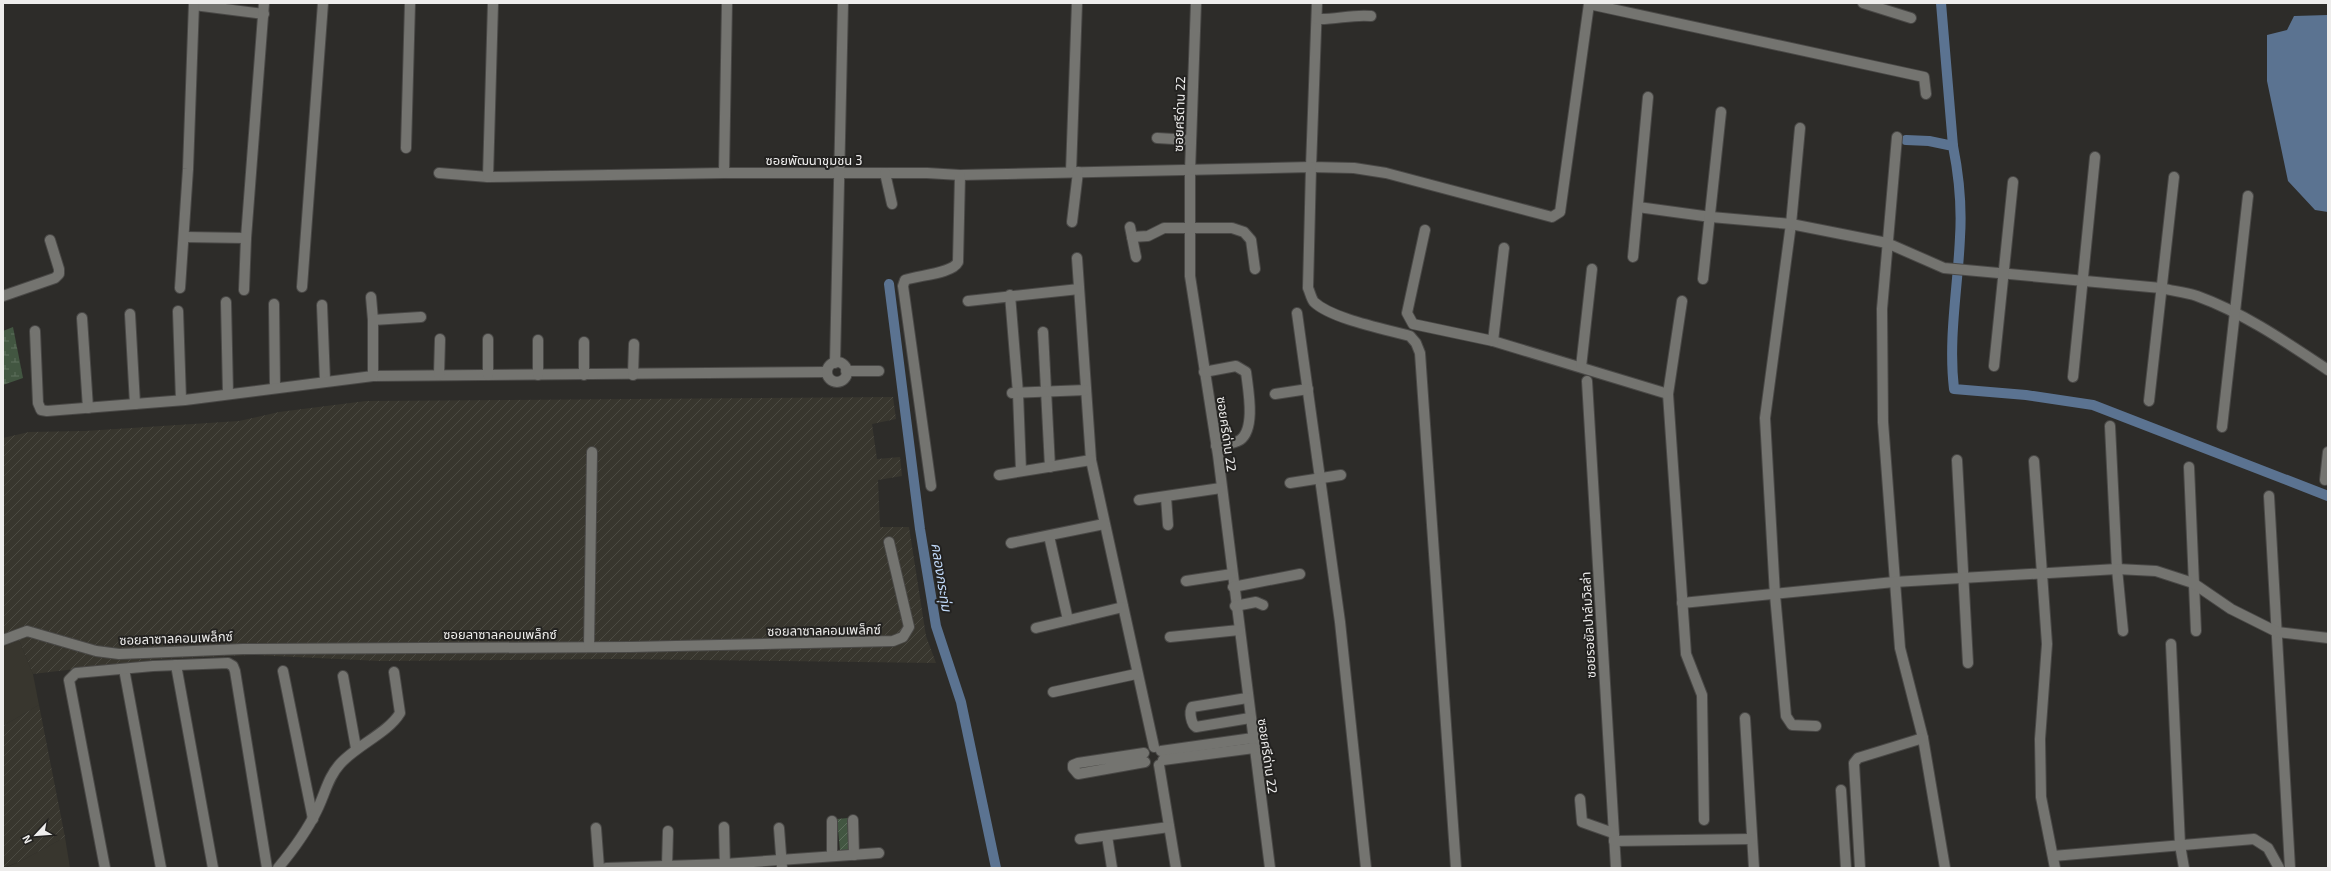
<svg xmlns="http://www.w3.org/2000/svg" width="2331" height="871" font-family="'Exo 2','Noto Sans Thai',sans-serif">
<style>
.built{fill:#38362e}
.industrial{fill:url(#industrial-furrows)}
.wetland{fill:url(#wetland-marsh)}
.garden{fill:url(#garden-furrows)}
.water{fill:#5b7391}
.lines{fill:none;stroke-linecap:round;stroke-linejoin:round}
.canal{stroke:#5b7391;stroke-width:10}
.minor-casing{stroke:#494846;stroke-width:12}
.minor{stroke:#747470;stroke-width:10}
.labels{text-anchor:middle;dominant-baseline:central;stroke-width:4;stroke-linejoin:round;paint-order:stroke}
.street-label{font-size:13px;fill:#eeedec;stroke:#232220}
.water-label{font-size:14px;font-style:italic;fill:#c0d9f9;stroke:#232220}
</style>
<defs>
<pattern id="industrial-furrows" width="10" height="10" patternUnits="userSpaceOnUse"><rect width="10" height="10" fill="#38362e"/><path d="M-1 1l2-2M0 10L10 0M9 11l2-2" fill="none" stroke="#4b4a42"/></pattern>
<pattern id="wetland-marsh" width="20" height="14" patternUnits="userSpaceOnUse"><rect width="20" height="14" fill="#425641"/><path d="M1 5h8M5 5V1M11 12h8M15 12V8" fill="none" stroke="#5e6f5d"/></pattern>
<pattern id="garden-furrows" width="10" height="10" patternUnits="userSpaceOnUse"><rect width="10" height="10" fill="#425641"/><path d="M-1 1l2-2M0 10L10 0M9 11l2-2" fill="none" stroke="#5e6f5d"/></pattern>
</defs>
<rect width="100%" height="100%" fill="#2d2c29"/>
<!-- built -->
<g class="built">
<path d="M 19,640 L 33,674 L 39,705 L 3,726 L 3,647 Z"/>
<path d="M 65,837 L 70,868 L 5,868 L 21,861 Z"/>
</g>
<!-- industrial -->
<g class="industrial">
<path d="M 893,397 L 896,419 L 872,424 L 877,459 L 900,457 L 902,476 L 878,480 L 880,527 L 909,527 L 926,636 L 936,663 L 614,659 L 380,661 L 254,655 L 159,659 L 33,674 L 19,640 L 3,647 L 3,438 L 29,432 L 85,431 L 239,421 L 279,412 L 366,401 Z"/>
<path d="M 39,705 L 65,837 L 21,861 L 3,868 L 3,726 Z"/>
</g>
<!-- wetland -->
<path class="wetland" d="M 13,327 L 23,378 L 3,385 L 3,331 Z"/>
<!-- garden -->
<path class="garden" d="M 848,818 L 850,851 L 840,851 L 837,819 Z"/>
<!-- water -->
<path class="water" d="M 2328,15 L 2328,212 L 2315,210 L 2288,181 L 2267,81 L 2267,35 L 2287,30 L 2294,16 Z"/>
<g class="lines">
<!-- canal -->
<g class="canal">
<path d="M 1941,3 L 1953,146"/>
<path d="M 1906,140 L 1929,141 L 1953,146 C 1959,176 1962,206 1960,237 C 1958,287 1948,338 1954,389 L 2026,395 L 2093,405 L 2328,496"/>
<path d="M 889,284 L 920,529 L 936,626 L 961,702 L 996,868"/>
</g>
<!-- minor casing -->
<g class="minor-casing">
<g id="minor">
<path d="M 1196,3 L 1190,171 L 1190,276 L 1218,455 L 1270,868"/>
<path d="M 1317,3 L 1311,167 L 1354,168 L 1386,173 L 1552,217 L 1560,212 L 1589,4 L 1924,77 L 1926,94"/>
<path d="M 1863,3 L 1911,18"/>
<path d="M 194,5 L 264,14"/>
<path d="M 1317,19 C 1335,20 1352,14 1371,16"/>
<path d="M 1800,128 L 1791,224 L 1765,418 L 1775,595 L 1786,716 L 1792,725 L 1816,726"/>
<path d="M 1897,137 L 1882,309 L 1883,422 L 1900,648 L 1923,738 L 1945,868"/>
<path d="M 1157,138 L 1191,140"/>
<path d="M 406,148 L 410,3"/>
<path d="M 1071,172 L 1077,3"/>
<path d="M 439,173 L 488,177 L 724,173 L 927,173 L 960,175 L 1311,167 L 1308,288 C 1310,292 1311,298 1314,302 C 1332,319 1385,329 1410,336 L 1416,343 L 1420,353 L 1456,868"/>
<path d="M 724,173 L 727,3"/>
<path d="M 885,173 L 892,204"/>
<path d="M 488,177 L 493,3"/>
<path d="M 1638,207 L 1711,217 L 1791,224 L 1887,243 L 1944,268 L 2161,288 C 2172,291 2185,292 2197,296 C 2244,313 2286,342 2328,370"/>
<path d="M 1072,222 L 1078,172"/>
<path d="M 1130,227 L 1136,257"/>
<path d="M 1425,230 L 1407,313 L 1413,324 L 1493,341 L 1668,394"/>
<path d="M 184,237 L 246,238"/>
<path d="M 1132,237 L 1148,236 L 1164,228 L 1232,228 L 1244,232 L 1251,240 L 1255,269"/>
<path d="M 1633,257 L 1648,97"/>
<path d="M 1077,258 L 1091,460 L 1154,747"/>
<path d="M 1703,279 L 1721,112"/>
<path d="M 302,287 L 323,3"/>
<path d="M 180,288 L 188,169 L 194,3"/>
<path d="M 244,290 L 246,238 L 264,3"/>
<path d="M 1010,295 L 1018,393 L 1021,471"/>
<path d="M 3,296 L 55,278 L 59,274 L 59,269 L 50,240"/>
<path d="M 371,297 L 373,320"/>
<path d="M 968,301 L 1079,289"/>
<path d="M 1682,301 L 1668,394 L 1686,654 L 1702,695 L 1704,820"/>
<path d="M 226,302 L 228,394"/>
<path d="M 274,304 L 275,388"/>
<path d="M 322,305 L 325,381"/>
<path d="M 178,311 L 181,400"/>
<path d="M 1297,313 L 1340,622 L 1366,868"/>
<path d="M 130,314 L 135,404"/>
<path d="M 82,318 L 88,408"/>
<path d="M 35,331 L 38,403 L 41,410 L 47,411 L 185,400 L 373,376 L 827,372"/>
<path d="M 1043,332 L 1050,467"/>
<path d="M 538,340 L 538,375"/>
<path d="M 1493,341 L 1504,248"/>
<path d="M 584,342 L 584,375"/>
<circle cx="837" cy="372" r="10"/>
<path d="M 835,363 L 843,3"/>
<path d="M 1994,366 L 2013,182"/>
<path d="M 1581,367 L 1592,269"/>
<path d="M 846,371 L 879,371"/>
<path d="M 1204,372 L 1236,366 L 1246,372 C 1248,389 1256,429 1240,440 C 1234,444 1223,444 1216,446"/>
<path d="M 439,375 L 440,339"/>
<path d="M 488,375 L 488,339"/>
<path d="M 633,375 L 634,344"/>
<path d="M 373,376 L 373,320 L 421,317"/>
<path d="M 2073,377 L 2095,157"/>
<path d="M 1587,381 L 1616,868"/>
<path d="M 1012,393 L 1086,390"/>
<path d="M 1275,394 L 1308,389"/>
<path d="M 2149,401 L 2174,177"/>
<path d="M 2110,426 L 2117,569 L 2123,631"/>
<path d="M 2222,427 L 2248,196"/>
<path d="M 1957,460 L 1968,663"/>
<path d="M 2034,461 L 2047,644 L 2040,739 L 2041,797 L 2055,868"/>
<path d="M 2189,467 L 2196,631"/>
<path d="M 999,475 L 1091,460"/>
<path d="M 2325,480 L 2328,452"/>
<path d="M 1290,483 L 1341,475"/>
<path d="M 931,486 L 903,286 L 905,280 C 918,275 952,274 958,262 L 960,175"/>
<path d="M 2269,496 L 2290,868"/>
<path d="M 1166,497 L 1168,525"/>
<path d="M 1139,500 L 1221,488"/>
<path d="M 1049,536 L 1068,620"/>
<path d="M 1011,543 L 1104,524"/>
<path d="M 1186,581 L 1232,574"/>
<path d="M 1233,587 L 1300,574"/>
<path d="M 1682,603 L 1894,582 L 2117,569 L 2156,571 L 2193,583 L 2231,609 L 2277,632 L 2328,638"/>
<path d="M 1235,606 L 1256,602 L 1263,605"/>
<path d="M 1036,628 L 1123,607"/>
<path d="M 1170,637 L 1239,630"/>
<path d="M 3,640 L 27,631 L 96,651 L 119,654 L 243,649 L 631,647 L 893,641 L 903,637 L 909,627 L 889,542"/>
<path d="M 2171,644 L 2180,845 L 2184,868"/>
<path d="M 589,647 L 592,452"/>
<path d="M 176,665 L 213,868"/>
<path d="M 124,669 L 161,868"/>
<path d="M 283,671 L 313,819"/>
<path d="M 343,676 L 356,748"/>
<path d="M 1053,692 L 1136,674"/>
<path d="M 1247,698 L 1192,707 C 1189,712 1191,724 1196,727 L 1250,718"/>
<path d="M 1745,718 L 1754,868"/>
<path d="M 1161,751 L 1253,738"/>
<path d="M 1144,753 L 1078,763 L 1073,765 L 1073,768 L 1078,774 L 1145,762"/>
<path d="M 1163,760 L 1254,748"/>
<path d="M 1159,765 L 1176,868"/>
<path d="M 1841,790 L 1846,868"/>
<path d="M 1580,799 L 1582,822 L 1613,833"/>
<path d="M 853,820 L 854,855"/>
<path d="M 832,821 L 832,855"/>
<path d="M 724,827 L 725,868"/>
<path d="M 596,828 L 599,868"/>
<path d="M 779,828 L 782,868"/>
<path d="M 1107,836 L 1112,868"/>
<path d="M 1080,839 L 1169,827"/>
<path d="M 1614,841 L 1751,839"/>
<path d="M 2053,856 L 2254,839 L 2268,848 L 2279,868"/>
<path d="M 667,866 L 668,831"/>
<path d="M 105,868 L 69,680 L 76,673 L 153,666 L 228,663 L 233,666 L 235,671 L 267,868"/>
<path d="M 278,868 C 293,850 307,831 317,810 C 325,794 328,777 340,764 C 357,745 388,733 400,713 L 394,672"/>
<path d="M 606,868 L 725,864 L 879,853"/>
<path d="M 1860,868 L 1854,763 L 1858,758 L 1923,738"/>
</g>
</g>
<!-- minor -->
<use href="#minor" class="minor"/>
</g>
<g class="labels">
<!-- street labels -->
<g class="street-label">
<text transform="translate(1179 114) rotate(-88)">ซอยศรีด่าน 22</text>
<text x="814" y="160">ซอยพัฒนาชุมชน 3</text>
<text transform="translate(1227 434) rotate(82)">ซอยศรีด่าน 22</text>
<text transform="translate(1588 625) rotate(-93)">ซอยรอยัลปาล์มวิลล่า</text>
<text transform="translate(824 630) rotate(-1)">ซอยลาซาลคอมเพล็กซ์</text>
<text x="500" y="634">ซอยลาซาลคอมเพล็กซ์</text>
<text transform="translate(176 638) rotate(-2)">ซอยลาซาลคอมเพล็กซ์</text>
<text transform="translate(1268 756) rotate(82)">ซอยศรีด่าน 22</text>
</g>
<!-- water labels -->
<g class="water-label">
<text transform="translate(942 577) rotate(81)">คลองกระทุ่ม</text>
</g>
</g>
<!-- border -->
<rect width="2331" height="871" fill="none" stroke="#eeedec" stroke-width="8"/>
<!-- north arrow -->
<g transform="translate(36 835) rotate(244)" stroke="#232220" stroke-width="3" paint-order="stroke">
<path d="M0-3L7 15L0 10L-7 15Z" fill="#eeedec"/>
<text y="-6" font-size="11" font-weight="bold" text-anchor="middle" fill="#eeedec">N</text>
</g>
</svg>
